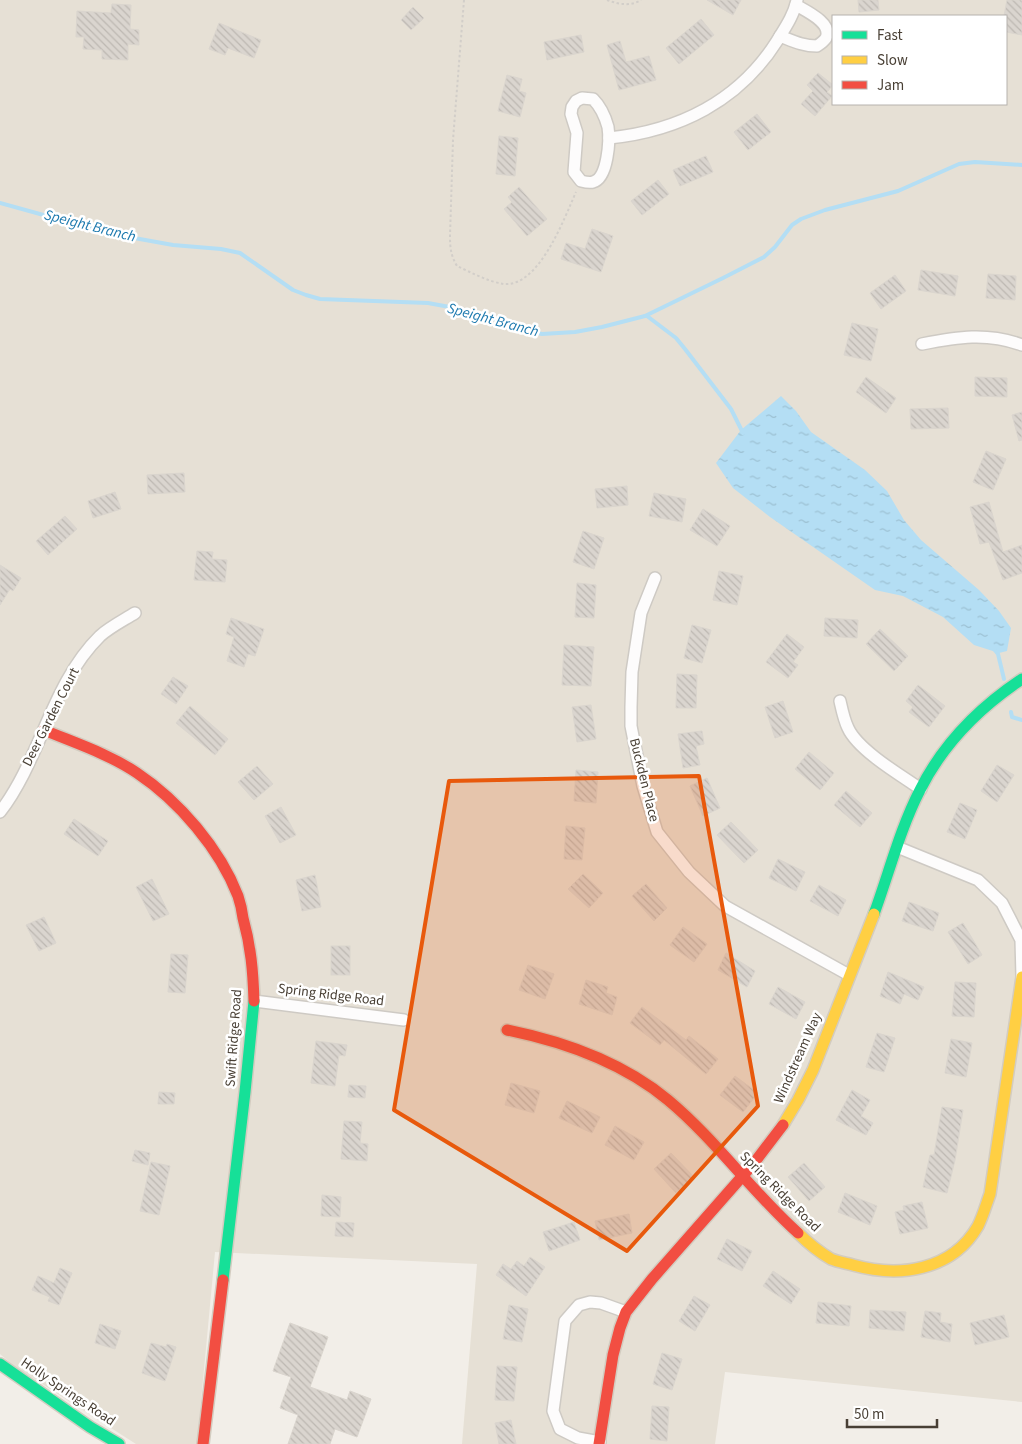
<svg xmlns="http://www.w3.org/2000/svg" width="1022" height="1444" font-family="'Source Sans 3',sans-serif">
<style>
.residential{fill:#e6e0d5;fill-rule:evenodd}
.water{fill:url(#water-ripples)}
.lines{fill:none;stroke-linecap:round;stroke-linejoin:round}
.stream{stroke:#b4def4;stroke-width:4}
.building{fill:url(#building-back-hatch);stroke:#dad5ce}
.street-casing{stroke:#cecac4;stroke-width:14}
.fast-casing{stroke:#d3ccc0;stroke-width:14}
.slow-casing{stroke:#d3ccc0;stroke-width:14}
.jam-casing{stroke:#d3ccc0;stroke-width:14}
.path{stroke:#d2cec9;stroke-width:2;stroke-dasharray:2.5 2.5;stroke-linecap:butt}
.street{stroke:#fdfcfc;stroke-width:11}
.fast{stroke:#16e098;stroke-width:11}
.slow{stroke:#ffcf43;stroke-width:11}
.jam{stroke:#f24e42;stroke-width:11}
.marked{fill:#e8590c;fill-opacity:0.2;stroke:#e8590c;stroke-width:4;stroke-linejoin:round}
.labels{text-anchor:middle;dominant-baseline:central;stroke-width:5;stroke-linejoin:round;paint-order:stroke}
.street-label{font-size:14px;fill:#483f34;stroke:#fff}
.water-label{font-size:15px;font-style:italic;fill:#1e7aaf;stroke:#fff}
</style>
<defs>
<pattern id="water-ripples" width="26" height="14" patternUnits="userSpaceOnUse" patternTransform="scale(1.25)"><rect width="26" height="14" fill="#b4def4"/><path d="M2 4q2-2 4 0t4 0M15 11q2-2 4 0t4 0" fill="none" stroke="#9cc0d2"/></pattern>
<pattern id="building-back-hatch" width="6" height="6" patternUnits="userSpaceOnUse" patternTransform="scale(1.25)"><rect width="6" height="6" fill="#dad5cf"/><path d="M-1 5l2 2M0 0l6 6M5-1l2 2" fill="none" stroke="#bdb8b2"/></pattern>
</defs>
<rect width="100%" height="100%" fill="#f2eee8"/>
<!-- residential -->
<path class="residential" d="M 0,0 L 1022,0 L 1022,1402 L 725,1372 L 715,1444 L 462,1444 L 477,1264 L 215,1252 L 197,1444 L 136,1444 L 14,1366 L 0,1354 ZM 833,16 L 1006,16 L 1006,104 L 833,104 Z"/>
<!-- water -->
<path class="water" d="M 781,396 L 796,411 L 811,432 L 865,470 L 887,491 L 904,520 L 921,540 L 979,590 L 999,611 L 1011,628 L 1007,651 L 999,653 L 974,645 L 943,617 L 903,596 L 875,590 L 770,517 L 733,488 L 716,463 L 741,430 Z"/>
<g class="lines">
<!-- stream -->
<g class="stream">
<path d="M 0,203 L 112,234 L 173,245 L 221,249 L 240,253 L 293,290 L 306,295 L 320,299 L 428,303 L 455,308 L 508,323 L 528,331 L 542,334 L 575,332 L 602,327 L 645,316 L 723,278 L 764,257 L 775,247 L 792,225 L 801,219 L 825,210 L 898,191 L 959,164 L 975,162 L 1022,165"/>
<path d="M 645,316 L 647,316 L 676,338 L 685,349 L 731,409 L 743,433"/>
<path d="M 994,649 L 998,654 L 1004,679"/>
<path d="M 1011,712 L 1012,717 L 1022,720"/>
</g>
</g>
<!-- building -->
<g class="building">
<path d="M 707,0 L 741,0 L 733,15 Z"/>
<path d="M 858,0 L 878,0 L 879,10 L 859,12 Z"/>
<path d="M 1007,0 L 1022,0 L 1022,35 L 1006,32 L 1006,16 L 1004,16 Z"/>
<path d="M 112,4 L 131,5 L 130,29 L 139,30 L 139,45 L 128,44 L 128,60 L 102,59 L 102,50 L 83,49 L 84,37 L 76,37 L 77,11 L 111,13 Z"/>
<path d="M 413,7 L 424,18 L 411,30 L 401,20 Z"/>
<path d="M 701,19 L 714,35 L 679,64 L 666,48 Z"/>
<path d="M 219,23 L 261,40 L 254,58 L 228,48 L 225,55 L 209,49 Z"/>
<path d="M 581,35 L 584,52 L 547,60 L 544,42 Z"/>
<path d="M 620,41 L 626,62 L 649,56 L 656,80 L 619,90 L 607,45 Z"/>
<path d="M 818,73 L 833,85 L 827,92 L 832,96 L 815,116 L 801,104 L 813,91 L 807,85 Z"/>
<path d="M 507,75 L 522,79 L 519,91 L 526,93 L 520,117 L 498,111 Z"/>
<path d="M 757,114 L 771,132 L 748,150 L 734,132 Z"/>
<path d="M 499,136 L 518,138 L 515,176 L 496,174 Z"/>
<path d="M 706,156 L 713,172 L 680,186 L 673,170 Z"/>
<path d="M 658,180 L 669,194 L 642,215 L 631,201 Z"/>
<path d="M 519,187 L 547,219 L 527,236 L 504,209 L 512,202 L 508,197 Z"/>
<path d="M 592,229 L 613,236 L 601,272 L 561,259 L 566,243 L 585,249 Z"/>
<path d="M 921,270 L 958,276 L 955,296 L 918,290 Z"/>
<path d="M 988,274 L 1016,276 L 1015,300 L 986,298 Z"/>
<path d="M 895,275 L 906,291 L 881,309 L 870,293 Z"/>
<path d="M 852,323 L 878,329 L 871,361 L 844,355 Z"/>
<path d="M 866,377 L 896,398 L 886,413 L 856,392 Z"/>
<path d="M 975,377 L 1007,378 L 1007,397 L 975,396 Z"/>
<path d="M 948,408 L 949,428 L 911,429 L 910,409 Z"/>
<path d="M 1022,412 L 1022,440 L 1019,441 L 1012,415 Z"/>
<path d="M 986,451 L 1006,459 L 993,490 L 973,482 Z"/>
<path d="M 184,473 L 185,492 L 148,494 L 147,475 Z"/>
<path d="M 627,486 L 628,505 L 597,508 L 595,489 Z"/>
<path d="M 115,492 L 121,509 L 93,518 L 88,501 Z"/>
<path d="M 654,493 L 686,499 L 682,522 L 649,516 Z"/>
<path d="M 989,502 L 1003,552 L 1022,545 L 1022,573 L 1003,580 L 989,542 L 980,544 L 970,507 Z"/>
<path d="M 703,509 L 730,526 L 717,546 L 690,530 Z"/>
<path d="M 65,516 L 77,529 L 48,555 L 36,541 Z"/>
<path d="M 583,531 L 604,538 L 594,569 L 573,562 Z"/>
<path d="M 197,551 L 213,552 L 212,559 L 227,560 L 225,582 L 194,580 Z"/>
<path d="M 0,565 L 21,578 L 13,591 L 10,589 L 0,605 Z"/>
<path d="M 719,571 L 743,576 L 737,605 L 713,600 Z"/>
<path d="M 577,583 L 596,585 L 594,618 L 575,617 Z"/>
<path d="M 231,618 L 264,629 L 255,656 L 248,654 L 244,667 L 227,661 L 234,637 L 226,634 Z"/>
<path d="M 825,618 L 858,620 L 857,638 L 824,636 Z"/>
<path d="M 692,625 L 711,630 L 702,663 L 684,658 Z"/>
<path d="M 880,629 L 908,656 L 894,671 L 866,644 Z"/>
<path d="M 787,634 L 804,647 L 793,662 L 798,665 L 788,678 L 766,662 Z"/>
<path d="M 564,645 L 594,647 L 591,686 L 562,685 Z"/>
<path d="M 677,674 L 697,675 L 696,708 L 676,708 Z"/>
<path d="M 173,677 L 188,686 L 176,704 L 161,694 Z"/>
<path d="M 918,685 L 945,706 L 929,727 L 909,712 L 913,707 L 906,701 Z"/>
<path d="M 783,701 L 793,732 L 775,738 L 765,707 Z"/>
<path d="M 591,705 L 596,739 L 577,742 L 572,707 Z"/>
<path d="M 190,706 L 228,739 L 215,755 L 176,723 Z"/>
<path d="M 702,731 L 704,744 L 696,746 L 700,765 L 683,768 L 678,734 Z"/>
<path d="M 809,752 L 834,773 L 820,790 L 795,769 Z"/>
<path d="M 997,765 L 1014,775 L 997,802 L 981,791 Z"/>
<path d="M 257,766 L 273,784 L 254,800 L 238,782 Z"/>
<path d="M 576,770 L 598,772 L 596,803 L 574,801 Z"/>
<path d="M 707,778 L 720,808 L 703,816 L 690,786 Z"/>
<path d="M 846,791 L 872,813 L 860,827 L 834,805 Z"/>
<path d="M 960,803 L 977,810 L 965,839 L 947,832 Z"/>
<path d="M 281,807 L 296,835 L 280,843 L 265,816 Z"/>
<path d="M 74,819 L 108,841 L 98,856 L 64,834 Z"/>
<path d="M 731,822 L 758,850 L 744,863 L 717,835 Z"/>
<path d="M 566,826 L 585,828 L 582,860 L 564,859 Z"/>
<path d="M 778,859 L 805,872 L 796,891 L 769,878 Z"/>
<path d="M 583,874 L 603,893 L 589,908 L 568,889 Z"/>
<path d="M 315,875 L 321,907 L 302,911 L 296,880 Z"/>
<path d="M 152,879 L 169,914 L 153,921 L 136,887 Z"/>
<path d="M 646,884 L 667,908 L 654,921 L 632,896 Z"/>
<path d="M 819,885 L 846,900 L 838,916 L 810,901 Z"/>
<path d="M 909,902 L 939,913 L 933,931 L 902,921 Z"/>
<path d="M 44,917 L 56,943 L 39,951 L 26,925 Z"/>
<path d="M 963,923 L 982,955 L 968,964 L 948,932 Z"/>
<path d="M 683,927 L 707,944 L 694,962 L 670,945 Z"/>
<rect x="331" y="946" width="19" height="29"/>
<path d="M 726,953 L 755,971 L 747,987 L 718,970 Z"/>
<path d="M 171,954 L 188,955 L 185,993 L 168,992 Z"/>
<path d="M 528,965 L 554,974 L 545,999 L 519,990 Z"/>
<path d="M 888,972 L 924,987 L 918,1000 L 904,994 L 900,1004 L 880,996 Z"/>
<path d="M 586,980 L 608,987 L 606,993 L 617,997 L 612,1015 L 579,1004 Z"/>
<path d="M 955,982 L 976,983 L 974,1017 L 952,1016 Z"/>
<path d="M 778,987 L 805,1002 L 796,1019 L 769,1004 Z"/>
<path d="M 642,1007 L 686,1040 L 689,1036 L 718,1059 L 706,1074 L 664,1040 L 660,1045 L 630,1023 Z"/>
<path d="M 877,1033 L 895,1038 L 884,1072 L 866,1067 Z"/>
<path d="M 951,1039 L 972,1043 L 966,1077 L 945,1073 Z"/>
<path d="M 316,1041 L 347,1045 L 345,1056 L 339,1055 L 335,1086 L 311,1083 Z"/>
<path d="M 735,1076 L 758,1093 L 743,1112 L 720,1095 Z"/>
<path d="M 511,1083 L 540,1091 L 534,1113 L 505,1105 Z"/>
<path d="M 349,1085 L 366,1086 L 365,1098 L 348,1097 Z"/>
<path d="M 852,1090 L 870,1100 L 861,1116 L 873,1123 L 866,1135 L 836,1120 Z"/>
<path d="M 159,1092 L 175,1093 L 174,1104 L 158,1104 Z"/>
<path d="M 567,1101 L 600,1117 L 592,1133 L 559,1118 Z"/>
<path d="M 942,1107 L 963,1110 L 955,1160 L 947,1193 L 923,1187 L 930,1155 L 934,1155 Z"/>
<path d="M 344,1121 L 362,1122 L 360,1143 L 368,1144 L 367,1161 L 341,1159 Z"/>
<path d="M 615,1126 L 644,1142 L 634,1160 L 605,1145 Z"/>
<path d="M 135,1150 L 150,1153 L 148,1165 L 132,1161 Z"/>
<path d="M 671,1153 L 694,1177 L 676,1193 L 654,1169 Z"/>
<path d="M 151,1162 L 170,1166 L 159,1215 L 140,1211 Z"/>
<path d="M 804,1163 L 825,1187 L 809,1201 L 788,1177 Z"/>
<path d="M 845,1193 L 877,1206 L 870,1225 L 838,1212 Z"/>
<path d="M 322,1195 L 341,1197 L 340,1217 L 321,1216 Z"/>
<path d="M 922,1202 L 928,1228 L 900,1234 L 895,1212 L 904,1210 L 903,1206 Z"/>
<path d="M 629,1214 L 632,1233 L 599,1240 L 595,1221 Z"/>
<path d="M 336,1222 L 354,1223 L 353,1237 L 335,1236 Z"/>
<path d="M 574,1222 L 580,1240 L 549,1251 L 543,1232 Z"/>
<path d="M 727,1239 L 752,1251 L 742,1271 L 717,1259 Z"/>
<path d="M 530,1257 L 545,1267 L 526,1296 L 496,1275 L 503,1264 L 511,1269 L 517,1261 L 524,1266 Z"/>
<path d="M 60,1268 L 72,1273 L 59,1305 L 48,1301 L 50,1297 L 32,1290 L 38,1276 L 54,1283 Z"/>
<path d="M 773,1271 L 800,1289 L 791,1304 L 763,1286 Z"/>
<path d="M 694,1296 L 710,1305 L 695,1331 L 679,1321 Z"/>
<path d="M 818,1302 L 851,1306 L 849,1326 L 816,1323 Z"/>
<path d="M 509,1305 L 528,1309 L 522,1342 L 503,1339 Z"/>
<path d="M 870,1310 L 906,1312 L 904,1331 L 869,1328 Z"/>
<path d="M 925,1311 L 941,1313 L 940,1322 L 952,1324 L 950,1342 L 921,1337 Z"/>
<path d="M 1004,1315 L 1009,1337 L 975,1345 L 970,1323 Z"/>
<path d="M 290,1323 L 328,1337 L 310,1387 L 347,1400 L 350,1391 L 371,1399 L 357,1437 L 335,1429 L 330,1444 L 288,1444 L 298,1415 L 280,1408 L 291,1377 L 273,1371 Z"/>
<path d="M 100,1324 L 121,1331 L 115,1349 L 95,1343 Z"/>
<path d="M 151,1343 L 166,1347 L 167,1344 L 176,1347 L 165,1381 L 142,1373 Z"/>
<path d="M 662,1353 L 682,1359 L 672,1390 L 653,1384 Z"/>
<path d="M 497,1366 L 517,1367 L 514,1401 L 495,1400 Z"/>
<path d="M 652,1406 L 669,1407 L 667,1441 L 650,1439 Z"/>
<path d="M 511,1420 L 516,1444 L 499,1444 L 495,1423 Z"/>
</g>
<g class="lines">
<!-- street casing -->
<g class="street-casing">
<g id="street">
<path d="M 780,36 C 793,41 803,46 817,46 C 820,44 824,41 826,38 C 833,23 806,11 796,5"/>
<path d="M 582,98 L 593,99 C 601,107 605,116 608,127 C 610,140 608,178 593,182 C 590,183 585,182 581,181 L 574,172 L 577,133 L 571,114 L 572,107 L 576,101 Z"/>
<path d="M 609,138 C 679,131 739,101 777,41 C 785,28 794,15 797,0"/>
<path d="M 922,344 C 957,337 987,332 1022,345"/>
<path d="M 655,578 L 641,613 L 632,672 L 631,707 L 631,726 L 643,786 L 657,832 L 689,872 L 725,906 L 849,975"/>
<path d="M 840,701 C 842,710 844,720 848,728 C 858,750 900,775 921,789"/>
<path d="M 0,812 C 41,759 51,684 100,636 C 110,627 124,620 135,613"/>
<path d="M 897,847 L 978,880 L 1002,903 L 1021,940 L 1022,977"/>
<path d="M 254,1001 L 404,1020"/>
<path d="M 600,1442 L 578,1438 L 560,1429 L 553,1411 L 565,1321 L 579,1305 L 590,1302 L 601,1303 L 626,1312"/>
</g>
</g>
<!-- fast casing -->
<g class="fast-casing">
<g id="fast">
<path d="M 874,914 C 889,873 900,829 920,790 C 943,744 980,707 1022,679"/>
<path d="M 223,1280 L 245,1092 L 254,1001"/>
<path d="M 0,1364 L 90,1427 L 119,1444"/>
</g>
</g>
<!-- slow casing -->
<g class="slow-casing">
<g id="slow">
<path d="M 783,1125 L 798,1100 L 813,1070 L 874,914"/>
<path d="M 798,1233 C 808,1243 819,1252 831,1259 C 838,1262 846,1263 853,1265 C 899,1278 952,1271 978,1226 C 983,1216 986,1205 990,1194 L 1022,977"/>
</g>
</g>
<!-- jam casing -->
<g class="jam-casing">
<g id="jam">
<path d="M 44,730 C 75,743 109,754 137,773 C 179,801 220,849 238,896 C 240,902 242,910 243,918 C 251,947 253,971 254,1001"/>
<path d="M 507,1030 C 566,1042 622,1062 668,1100 C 716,1140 752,1192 798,1233"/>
<path d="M 203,1444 L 223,1280"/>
<path d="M 599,1444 L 613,1355 L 620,1328 L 626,1312 L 652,1279 L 754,1163 L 783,1125"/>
</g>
</g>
<!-- path -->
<g class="path">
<path d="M 464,0 L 453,140 L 450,236 C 450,248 451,256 457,266 C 470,272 489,282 504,284 C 539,287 564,219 576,192"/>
<path d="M 607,0 C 618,4 630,7 641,0"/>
</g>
<!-- street -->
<use href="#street" class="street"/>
<!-- fast -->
<use href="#fast" class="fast"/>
<!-- slow -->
<use href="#slow" class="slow"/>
<!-- jam -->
<use href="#jam" class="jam"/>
</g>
<!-- marked area -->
<path class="marked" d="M 699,776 L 758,1106 L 627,1251 L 394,1110 L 449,781 Z"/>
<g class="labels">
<!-- street labels -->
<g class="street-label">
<text transform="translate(51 717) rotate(-63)">Deer Garden Court</text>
<text transform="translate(644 780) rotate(76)">Buckden Place</text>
<text transform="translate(331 995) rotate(7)">Spring Ridge Road</text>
<text transform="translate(234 1038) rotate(-86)">Swift Ridge Road</text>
<text transform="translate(798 1058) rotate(-66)">Windstream Way</text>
<text transform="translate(780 1192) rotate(45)">Spring Ridge Road</text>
<text transform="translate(68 1392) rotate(34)">Holly Springs Road</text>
</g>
<!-- water labels -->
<g class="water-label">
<text transform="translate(90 226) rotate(14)">Speight Branch</text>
<text transform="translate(493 320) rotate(15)">Speight Branch</text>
</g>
</g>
<!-- legend -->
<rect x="832" y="15" width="175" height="90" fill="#ffffff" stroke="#b6b2ae"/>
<rect x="842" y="31" width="25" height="8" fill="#16e098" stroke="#b6b2ae"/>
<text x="877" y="40" font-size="15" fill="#483f34">Fast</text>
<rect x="842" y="56" width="25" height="8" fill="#ffcf43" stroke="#b6b2ae"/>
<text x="877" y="65" font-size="15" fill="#483f34">Slow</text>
<rect x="842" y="81" width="25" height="8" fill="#f24e42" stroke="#b6b2ae"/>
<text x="877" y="90" font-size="15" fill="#483f34">Jam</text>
<!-- scale -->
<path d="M847 1419v8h90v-8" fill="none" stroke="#483f34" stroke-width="2.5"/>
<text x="854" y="1419" font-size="15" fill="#483f34" stroke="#ffffff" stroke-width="4" paint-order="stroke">50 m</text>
</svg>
